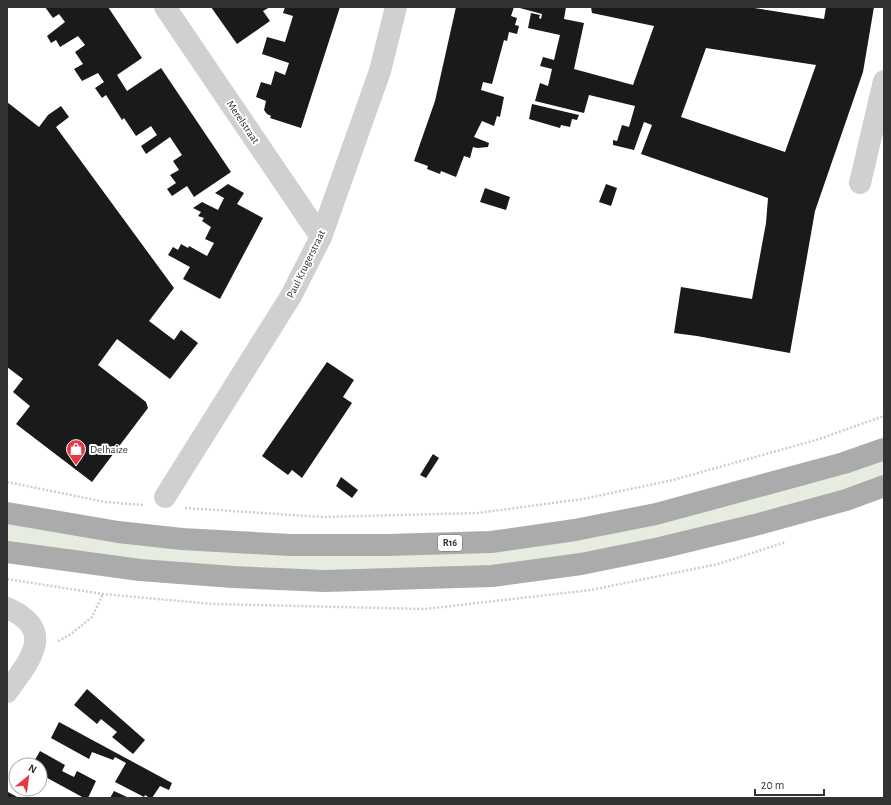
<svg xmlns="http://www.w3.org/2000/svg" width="891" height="805" font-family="'Alegreya Sans',sans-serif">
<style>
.green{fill:#e6ecdf}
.building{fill:#1a1a1a;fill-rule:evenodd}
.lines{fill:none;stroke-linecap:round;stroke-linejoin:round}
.path{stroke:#cdcdcd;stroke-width:2.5;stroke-dasharray:2 2;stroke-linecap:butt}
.street{stroke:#d0d0d0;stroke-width:22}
.primary{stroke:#ababab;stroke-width:22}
.labels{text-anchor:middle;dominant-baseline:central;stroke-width:4;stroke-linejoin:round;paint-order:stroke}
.shield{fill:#fff;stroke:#707070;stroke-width:1}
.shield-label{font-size:10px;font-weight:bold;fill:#333}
.street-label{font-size:11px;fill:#333;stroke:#fff}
.poi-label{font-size:11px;fill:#333;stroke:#fff;text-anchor:start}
</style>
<rect width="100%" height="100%" fill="#fff"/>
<!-- green -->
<path class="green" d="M 884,455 L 884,480 L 662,545 L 494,571 L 324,573 L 178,567 L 7,542 L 7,520 L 492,547 Z"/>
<!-- building -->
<g class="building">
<path d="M 45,7 L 108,7 L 142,58 L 117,75 L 127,91 L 161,68 L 231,172 L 194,197 L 187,186 L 172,196 L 167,189 L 176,183 L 170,175 L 179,170 L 173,161 L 182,155 L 170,137 L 146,154 L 141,146 L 157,135 L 151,126 L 136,136 L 124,118 L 122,120 L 106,95 L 102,98 L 95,88 L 104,82 L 98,73 L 82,81 L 74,69 L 83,64 L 75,52 L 85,45 L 78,36 L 60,47 L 56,40 L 51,43 L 47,36 L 65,22 L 59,14 L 53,18 Z"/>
<path d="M 211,7 L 270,7 L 263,11 L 270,21 L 237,44 Z"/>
<path d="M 285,7 L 340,7 L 301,128 L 270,118 L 271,116 L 267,114 L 264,110 L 266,101 L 256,97 L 261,82 L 271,85 L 275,71 L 285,75 L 289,63 L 262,54 L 267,37 L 285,42 L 293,16 L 283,13 Z"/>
<path d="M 456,7 L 514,7 L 511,16 L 517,18 L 515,25 L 519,26 L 517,34 L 509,32 L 507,41 L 504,40 L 492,84 L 483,82 L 481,90 L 504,97 L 500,117 L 497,116 L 494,126 L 482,121 L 474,137 L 489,143 L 488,147 L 477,148 L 473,147 L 470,158 L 464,156 L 456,177 L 441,171 L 440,174 L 427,169 L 428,166 L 414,161 L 435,101 Z"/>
<path d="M 516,7 L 566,7 L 564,19 L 584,23 L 574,69 L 633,85 L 654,26 L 592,13 L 591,7 L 748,7 L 824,19 L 826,7 L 874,7 L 863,72 L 815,211 L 790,353 L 697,336 L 674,333 L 681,287 L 752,299 L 766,223 L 768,198 L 641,154 L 652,125 L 644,122 L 634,150 L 613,145 L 613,140 L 617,141 L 622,125 L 629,127 L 635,106 L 589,95 L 584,113 L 535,101 L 540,83 L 548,86 L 552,69 L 540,66 L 543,57 L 554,60 L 560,35 L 528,28 L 531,13 L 540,15 L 539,18 L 541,19 L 542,14 ZM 706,48 L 816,65 L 785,152 L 681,117 Z"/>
<path d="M 7,102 L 39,127 L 48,115 L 61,106 L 69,117 L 56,127 L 174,288 L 149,321 L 174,340 L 181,330 L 198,343 L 170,379 L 117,339 L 98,365 L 146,402 L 148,408 L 92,482 L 16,424 L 30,406 L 13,392 L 23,379 L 7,367 Z"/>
<path d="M 532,104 L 579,115 L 577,120 L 572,119 L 570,127 L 561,125 L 560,128 L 529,119 Z"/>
<path d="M 228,184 L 244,193 L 237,204 L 263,218 L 220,299 L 183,279 L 190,267 L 168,255 L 173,247 L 178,250 L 181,244 L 188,248 L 189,246 L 207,256 L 214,243 L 205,239 L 211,227 L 202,221 L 204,218 L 198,216 L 201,212 L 193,208 L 202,202 L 218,210 L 224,198 L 215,193 Z"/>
<path d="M 606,184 L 617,188 L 611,206 L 599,202 Z"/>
<path d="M 485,188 L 510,197 L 506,210 L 480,202 Z"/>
<path d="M 327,362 L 354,380 L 343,397 L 352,403 L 302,478 L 292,470 L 288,475 L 262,456 Z"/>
<path d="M 433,454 L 439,458 L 426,478 L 420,475 Z"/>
<path d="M 341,477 L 358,490 L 352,498 L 336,486 Z"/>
<path d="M 87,689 L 145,740 L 133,754 L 112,737 L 117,732 L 101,719 L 97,724 L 74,705 Z"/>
<path d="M 59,722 L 172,783 L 169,790 L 160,786 L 152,798 L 150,798 L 145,795 L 144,797 L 115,782 L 126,763 L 115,757 L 113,760 L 92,752 L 89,759 L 51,738 Z"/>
<path d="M 40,751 L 65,765 L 62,771 L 74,777 L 77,771 L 96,781 L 88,798 L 84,798 L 40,774 L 40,765 L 32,765 Z"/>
<path d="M 114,791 L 129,798 L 110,798 Z"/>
<path d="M 8,792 L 19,798 L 7,798 Z"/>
</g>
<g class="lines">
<!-- path -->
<g class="path">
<path d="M 7,482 L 105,502 L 144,505"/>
<path d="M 185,508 L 323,517 L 478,513 L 583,499 L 673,480 L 816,440 L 884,416"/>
<path d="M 7,579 L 103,594 L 213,604 L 425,609 L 591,590 L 718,564 L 786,542"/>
<path d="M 58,641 L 71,634 L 92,617 L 103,594"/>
</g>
<!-- street -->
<g class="street">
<path d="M 165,7 L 321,237"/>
<path d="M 860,183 L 884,81"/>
<path d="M 165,497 L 291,296 L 321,237 L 380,71 L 396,7"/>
<path d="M 7,608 C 57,630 30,660 7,692"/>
</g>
<!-- primary -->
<g class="primary">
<path d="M 7,513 L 118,532 L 182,539 L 290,545 L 387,545 L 491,542 L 575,530 L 656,514 L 844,463 L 884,449"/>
<path d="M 7,552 L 140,570 L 233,577 L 325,581 L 492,576 L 581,564 L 660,548 L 755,525 L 846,500 L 884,486"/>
</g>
</g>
<!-- icons -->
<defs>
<g id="shop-pin" transform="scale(1)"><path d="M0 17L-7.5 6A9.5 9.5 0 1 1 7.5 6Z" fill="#e63946" stroke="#fff"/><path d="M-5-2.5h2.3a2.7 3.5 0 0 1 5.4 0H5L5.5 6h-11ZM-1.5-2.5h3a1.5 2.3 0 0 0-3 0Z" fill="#fff"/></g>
</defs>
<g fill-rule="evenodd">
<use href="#shop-pin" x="76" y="449"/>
</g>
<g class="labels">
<!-- shield labels -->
<rect class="shield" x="438" y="535" width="24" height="16" rx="3"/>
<g class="shield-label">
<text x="450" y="543">R16</text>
</g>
<!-- street labels -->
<g class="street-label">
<text transform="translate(243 122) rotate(56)">Merelstraat</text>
<text transform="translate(306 264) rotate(-64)">Paul Krugerstraat</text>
</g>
<!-- poi labels -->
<g class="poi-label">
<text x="90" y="449">Delhaize</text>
</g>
</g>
<!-- border -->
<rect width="891" height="805" fill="none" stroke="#333333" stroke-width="16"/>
<!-- north arrow -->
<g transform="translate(28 777) rotate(29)"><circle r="19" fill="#ffffff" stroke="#adadad"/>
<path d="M0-3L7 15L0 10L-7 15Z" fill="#e63946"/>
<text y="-6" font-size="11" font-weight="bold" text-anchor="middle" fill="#333333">N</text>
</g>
<!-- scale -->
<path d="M755 789v6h69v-6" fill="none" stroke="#333333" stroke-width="2"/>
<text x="761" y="789" font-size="12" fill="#333333" stroke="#ffffff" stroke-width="3" paint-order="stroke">20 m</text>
</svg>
